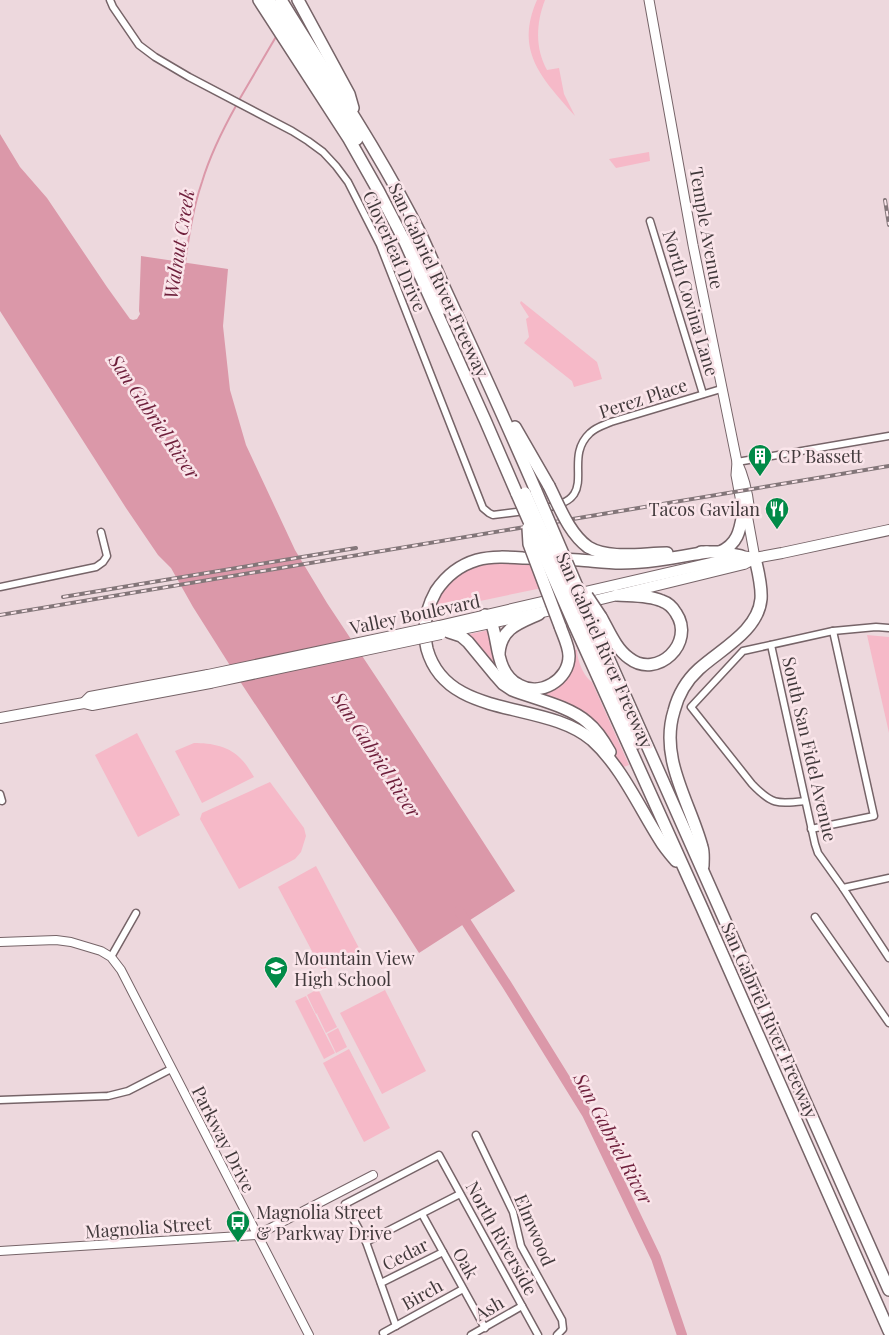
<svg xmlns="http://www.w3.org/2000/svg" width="889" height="1335" font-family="'Playfair Display',serif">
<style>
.green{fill:#f6b9c8}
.water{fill:#db98a9}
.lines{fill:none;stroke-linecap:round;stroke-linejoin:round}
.stream{stroke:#db98a9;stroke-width:2}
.river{stroke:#db98a9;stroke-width:10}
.minor-casing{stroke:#766468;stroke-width:9}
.tertiary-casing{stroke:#766468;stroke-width:10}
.secondary-casing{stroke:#766468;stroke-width:11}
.primary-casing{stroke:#766468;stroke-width:12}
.motorway-casing{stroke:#766468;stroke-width:14}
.minor{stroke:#fff;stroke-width:6}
.tertiary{stroke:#fff;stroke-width:8}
.secondary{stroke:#fff;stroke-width:9}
.primary{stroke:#fff;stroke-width:10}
.motorway{stroke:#fff;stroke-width:11}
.rail-casing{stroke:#837679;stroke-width:4}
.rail{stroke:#fae5ea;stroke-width:2;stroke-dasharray:5.5;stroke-linecap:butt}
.primary-bridge-casing{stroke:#766468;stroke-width:12;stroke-linecap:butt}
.motorway-bridge-casing{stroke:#766468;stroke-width:14;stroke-linecap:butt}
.primary-bridge{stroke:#fff;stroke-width:10}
.motorway-bridge{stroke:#fff;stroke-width:11}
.labels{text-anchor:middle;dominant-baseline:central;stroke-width:5;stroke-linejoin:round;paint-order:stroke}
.street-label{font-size:18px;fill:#41393b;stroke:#fae5ea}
.poi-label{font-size:18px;fill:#41393b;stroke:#fae5ea;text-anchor:start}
.water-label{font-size:19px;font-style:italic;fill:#6e1f3b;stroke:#fae5ea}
</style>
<rect width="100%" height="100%" fill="#edd8dd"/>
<!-- green -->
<g class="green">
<path d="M 537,0 L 545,0 C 536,23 535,48 547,70 L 559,68 L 564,94 L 575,116 C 543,79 514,52 537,0 Z"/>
<path d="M 649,152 L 650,161 L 616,168 L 609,159 Z"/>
<path d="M 521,301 L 597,362 L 602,379 L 574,387 L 572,381 L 524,343 L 529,337 L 526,319 L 529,317 L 520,303 Z"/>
<path d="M 485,561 L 534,562 L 542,588 L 437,610 L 435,608 C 440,596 451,577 462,571 C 468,566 477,564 485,561 Z"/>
<path d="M 489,630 L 501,673 L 547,690 L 573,650 L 577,650 C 577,660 584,677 592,682 L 629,765 L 621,768 L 602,730 L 514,688 L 465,635 Z"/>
<path d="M 867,635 L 889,637 L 889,733 Z"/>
<path d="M 137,733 L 180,815 L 138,837 L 95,755 Z"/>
<path d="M 194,743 C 211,743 230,746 242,760 C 247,765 250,771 254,777 L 202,803 L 175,751 Z"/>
<path d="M 270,782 L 304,828 L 306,836 L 301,852 L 295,859 L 239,889 L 200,819 L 202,813 Z"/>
<path d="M 316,866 L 360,950 L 322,970 L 278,887 Z"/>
<path d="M 318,989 L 337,1027 L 326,1033 L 317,1014 L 318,1013 L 316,1014 L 307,995 Z"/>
<path d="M 385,990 L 426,1071 L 382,1094 L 340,1013 Z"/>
<path d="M 306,996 L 335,1053 L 324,1059 L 295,1001 Z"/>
<path d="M 338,1028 L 347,1047 L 336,1053 L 327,1034 Z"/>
<path d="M 349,1049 L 390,1128 L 364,1142 L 323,1063 Z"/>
</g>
<!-- water -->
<path class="water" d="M 0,134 L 20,167 L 47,198 L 107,287 L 130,319 L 133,320 L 137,319 L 140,314 L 139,311 L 141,256 L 228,269 L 223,326 L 230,390 L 246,445 L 295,550 L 327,603 L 386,692 L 515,891 L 419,953 L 396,917 L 243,686 L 193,607 L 171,568 L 158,555 L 126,508 L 0,311 Z"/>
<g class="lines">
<!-- stream -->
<g class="stream">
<path d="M 239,100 L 277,35"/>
<path d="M 185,262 C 189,236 193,208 202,182 C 210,155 223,129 237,104"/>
</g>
<!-- river -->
<path class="river" d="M 459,911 L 507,985 L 587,1114 L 656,1258 L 682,1335"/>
<!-- minor casing -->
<g class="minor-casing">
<g id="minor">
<path d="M 110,0 L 113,7 L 139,45 L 155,57 L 189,77 L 292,131 L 308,141 L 323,152 L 336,166 L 348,182 L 380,245 L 483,508 L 489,513 L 493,515 L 525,511"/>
<path d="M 650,221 L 703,394"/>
<path d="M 737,462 L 889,436"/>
<path d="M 543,508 C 604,500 560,461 590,433 C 596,427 604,425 611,422 L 721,389"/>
<path d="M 0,587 L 96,567 L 103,562 L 107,556 L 101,532"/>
<path d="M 771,645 L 815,844 L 818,853 L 843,888 L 889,958"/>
<path d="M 0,794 L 2,801"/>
<path d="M 805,801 C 777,804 772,805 752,784 L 691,707 L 743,651 L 833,631 L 876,627 L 889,628"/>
<path d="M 811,829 L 874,816 L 833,631"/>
<path d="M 843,888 L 889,878"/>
<path d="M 815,917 L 889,1023"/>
<path d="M 111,957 L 136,913"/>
<path d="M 0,1100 L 108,1096 L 128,1091 L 171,1069"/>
<path d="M 476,1135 L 513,1212 L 521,1246 L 562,1320 L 563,1329 L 557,1335"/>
<path d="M 422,1214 L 485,1328"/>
<path d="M 366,1242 L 460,1194"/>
<path d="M 381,1283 L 443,1252"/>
<path d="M 396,1326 L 366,1242 L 345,1204 L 439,1155 L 538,1335"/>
<path d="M 384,1335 L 383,1333 L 463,1289"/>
<path d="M 471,1335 L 522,1306"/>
</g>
</g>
<!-- tertiary casing -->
<g class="tertiary-casing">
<g id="tertiary">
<path d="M 0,942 L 56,940 L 71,942 L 101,951 L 111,957 L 121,970 L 309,1335"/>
<path d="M 0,1251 L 257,1235 L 373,1175"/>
</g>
</g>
<!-- secondary casing -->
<g class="secondary-casing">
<g id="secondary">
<path d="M 649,0 L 693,245 L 737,462 C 745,478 748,494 750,512 L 747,514 L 755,558"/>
<path d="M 737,462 L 736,475 L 743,513 L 747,514"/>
</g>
</g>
<!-- primary casing -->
<g class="primary-casing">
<g id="primary">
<path d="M 585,603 L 744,564 L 755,558"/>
<path d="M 439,626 L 741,556 L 755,558 L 782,553 L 889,530"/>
<path d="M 448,632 L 561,608"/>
<path d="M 84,703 L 90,697 L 208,675"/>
<path d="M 0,718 L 84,703 L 92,705 L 210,683"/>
</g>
</g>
<!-- motorway casing -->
<g class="motorway-casing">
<g id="motorway">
<path d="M 259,0 L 349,139 L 379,192 L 405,242 L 485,420 L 517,494"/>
<path d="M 269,0 L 357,139"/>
<path d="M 281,0 C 329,78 380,153 421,235 C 429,252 436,269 444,287 C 475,354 506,422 536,491"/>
<path d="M 298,0 L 349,94 L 353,108"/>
<path d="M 412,241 L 443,308"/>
<path d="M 515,427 L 549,486"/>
<path d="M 588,547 C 610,560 643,553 667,553"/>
<path d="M 701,552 L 720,552 L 741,556"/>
<path d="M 720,552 C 738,544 740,530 743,513"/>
<path d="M 485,615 C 502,627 490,670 519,685 C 540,697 569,680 569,656 C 569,646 563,635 560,626"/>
<path d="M 601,617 C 609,631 616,649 629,658 C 657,680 696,643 676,613 C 673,608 668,603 662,601 C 649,595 631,596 617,595"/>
<path d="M 591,619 L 889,1290"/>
<path d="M 582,621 L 636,743"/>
<path d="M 574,624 L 702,908 L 889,1331"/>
<path d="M 449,632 L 461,636 L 468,642 L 496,676 L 503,684 L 512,690 C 535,699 569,706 587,722 C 597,730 604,741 610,752"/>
<path d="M 499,653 C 501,628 519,623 539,614"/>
<path d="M 676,861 C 670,854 664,847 660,840 C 639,807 621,766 592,740 C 544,699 447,721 427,649 C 422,629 426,609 436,591 C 446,576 460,565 477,560 C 492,556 508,557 523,558 C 541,558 560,559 579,560 C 593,561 607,563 621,563 C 650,563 678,557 707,552"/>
<path d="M 703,866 C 703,860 704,853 702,847 C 690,802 659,759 674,711 C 678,695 687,680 699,669 C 721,649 758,631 761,599 C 762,586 758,571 755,558"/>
</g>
</g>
<!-- minor -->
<use href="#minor" class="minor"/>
<!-- tertiary -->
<use href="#tertiary" class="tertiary"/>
<!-- secondary -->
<use href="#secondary" class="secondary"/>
<!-- primary -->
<use href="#primary" class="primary"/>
<!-- motorway -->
<use href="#motorway" class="motorway"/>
<!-- rail casing -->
<g class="rail-casing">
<g id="rail">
<path d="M 885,200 L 889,225"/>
<path d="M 63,597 L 356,548"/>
<path d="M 0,615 L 889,466"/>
</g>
</g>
<!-- rail -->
<use href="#rail" class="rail"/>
<!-- primary-bridge casing -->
<g class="primary-bridge-casing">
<g id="primary-bridge">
<path d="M 208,675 L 439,626"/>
<path d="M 210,683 L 441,634"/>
</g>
</g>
<!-- motorway-bridge casing -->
<g class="motorway-bridge-casing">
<g id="motorway-bridge">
<path d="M 549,486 C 560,508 569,533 588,547"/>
<path d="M 536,491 L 591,619"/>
<path d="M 525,493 L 582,621"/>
<path d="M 517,494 L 574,624"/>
<path d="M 528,528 L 529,544 L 560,626"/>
<path d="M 587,596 L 601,617"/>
</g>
</g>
<!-- primary-bridge -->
<use href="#primary-bridge" class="primary-bridge"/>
<!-- motorway-bridge -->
<use href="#motorway-bridge" class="motorway-bridge"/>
</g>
<!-- icons -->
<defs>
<g id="building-pin" transform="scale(1.25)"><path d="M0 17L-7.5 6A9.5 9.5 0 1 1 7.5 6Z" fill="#018a47" stroke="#fae5ea"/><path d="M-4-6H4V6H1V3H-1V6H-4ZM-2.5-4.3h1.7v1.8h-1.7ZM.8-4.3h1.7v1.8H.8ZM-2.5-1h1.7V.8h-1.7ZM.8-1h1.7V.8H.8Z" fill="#fff"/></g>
<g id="restaurant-pin" transform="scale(1.25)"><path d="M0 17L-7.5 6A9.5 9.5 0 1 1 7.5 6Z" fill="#018a47" stroke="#fae5ea"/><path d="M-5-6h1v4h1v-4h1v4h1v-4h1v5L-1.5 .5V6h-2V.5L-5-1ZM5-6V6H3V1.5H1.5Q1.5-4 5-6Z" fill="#fff"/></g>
<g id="school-pin" transform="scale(1.25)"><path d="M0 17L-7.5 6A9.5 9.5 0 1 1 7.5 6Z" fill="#018a47" stroke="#fae5ea"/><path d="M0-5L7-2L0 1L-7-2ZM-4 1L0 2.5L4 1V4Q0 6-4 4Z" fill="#fff"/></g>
<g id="bus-pin" transform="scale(1.25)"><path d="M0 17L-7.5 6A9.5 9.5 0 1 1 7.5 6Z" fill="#018a47" stroke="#fae5ea"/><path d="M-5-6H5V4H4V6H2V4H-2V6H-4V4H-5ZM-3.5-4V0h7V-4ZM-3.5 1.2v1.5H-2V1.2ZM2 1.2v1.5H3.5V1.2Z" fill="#fff"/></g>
</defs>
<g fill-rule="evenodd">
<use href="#building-pin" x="760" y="456"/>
<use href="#restaurant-pin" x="777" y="509"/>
<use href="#school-pin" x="276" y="968"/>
<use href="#bus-pin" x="238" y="1222"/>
</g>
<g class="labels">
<!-- street labels -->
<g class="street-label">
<text transform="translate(707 228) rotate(80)">Temple Avenue</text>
<text transform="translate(395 251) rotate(66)">Cloverleaf Drive</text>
<text transform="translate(439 280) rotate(65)">San Gabriel River Freeway</text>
<text transform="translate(691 303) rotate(73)">North Covina Lane</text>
<text transform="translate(643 398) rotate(-18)">Perez Place</text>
<text transform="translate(415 614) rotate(-12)">Valley Boulevard</text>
<text transform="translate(605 650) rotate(66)">San Gabriel River Freeway</text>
<text transform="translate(810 749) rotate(77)">South San Fidel Avenue</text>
<text transform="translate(770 1020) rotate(66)">San Gabriel River Freeway</text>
<text transform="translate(224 1139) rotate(63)">Parkway Drive</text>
<text transform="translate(148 1227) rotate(-4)">Magnolia Street</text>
<text transform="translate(535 1230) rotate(67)">Elmwood</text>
<text transform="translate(502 1238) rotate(61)">North Riverside</text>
<text transform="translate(405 1254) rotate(-27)">Cedar</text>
<text transform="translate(466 1263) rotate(61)">Oak</text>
<text transform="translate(422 1294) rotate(-29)">Birch</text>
<text transform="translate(489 1308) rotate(-30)">Ash</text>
</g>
<!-- poi labels -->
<g class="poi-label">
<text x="778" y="456">CP Bassett</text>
<text x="760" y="509" text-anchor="end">Tacos Gavilan</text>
<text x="294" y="958">Mountain View<tspan x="294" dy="21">High School</tspan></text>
<text x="256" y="1212">Magnolia Street<tspan x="256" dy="21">&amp; Parkway Drive</tspan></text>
</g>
<!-- water labels -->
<g class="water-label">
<text transform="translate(178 244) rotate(-81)">Walnut Creek</text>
<text transform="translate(155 416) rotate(56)">San Gabriel River</text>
<text transform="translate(377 754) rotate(57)">San Gabriel River</text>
<text transform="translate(614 1138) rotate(62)">San Gabriel River</text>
</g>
</g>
</svg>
